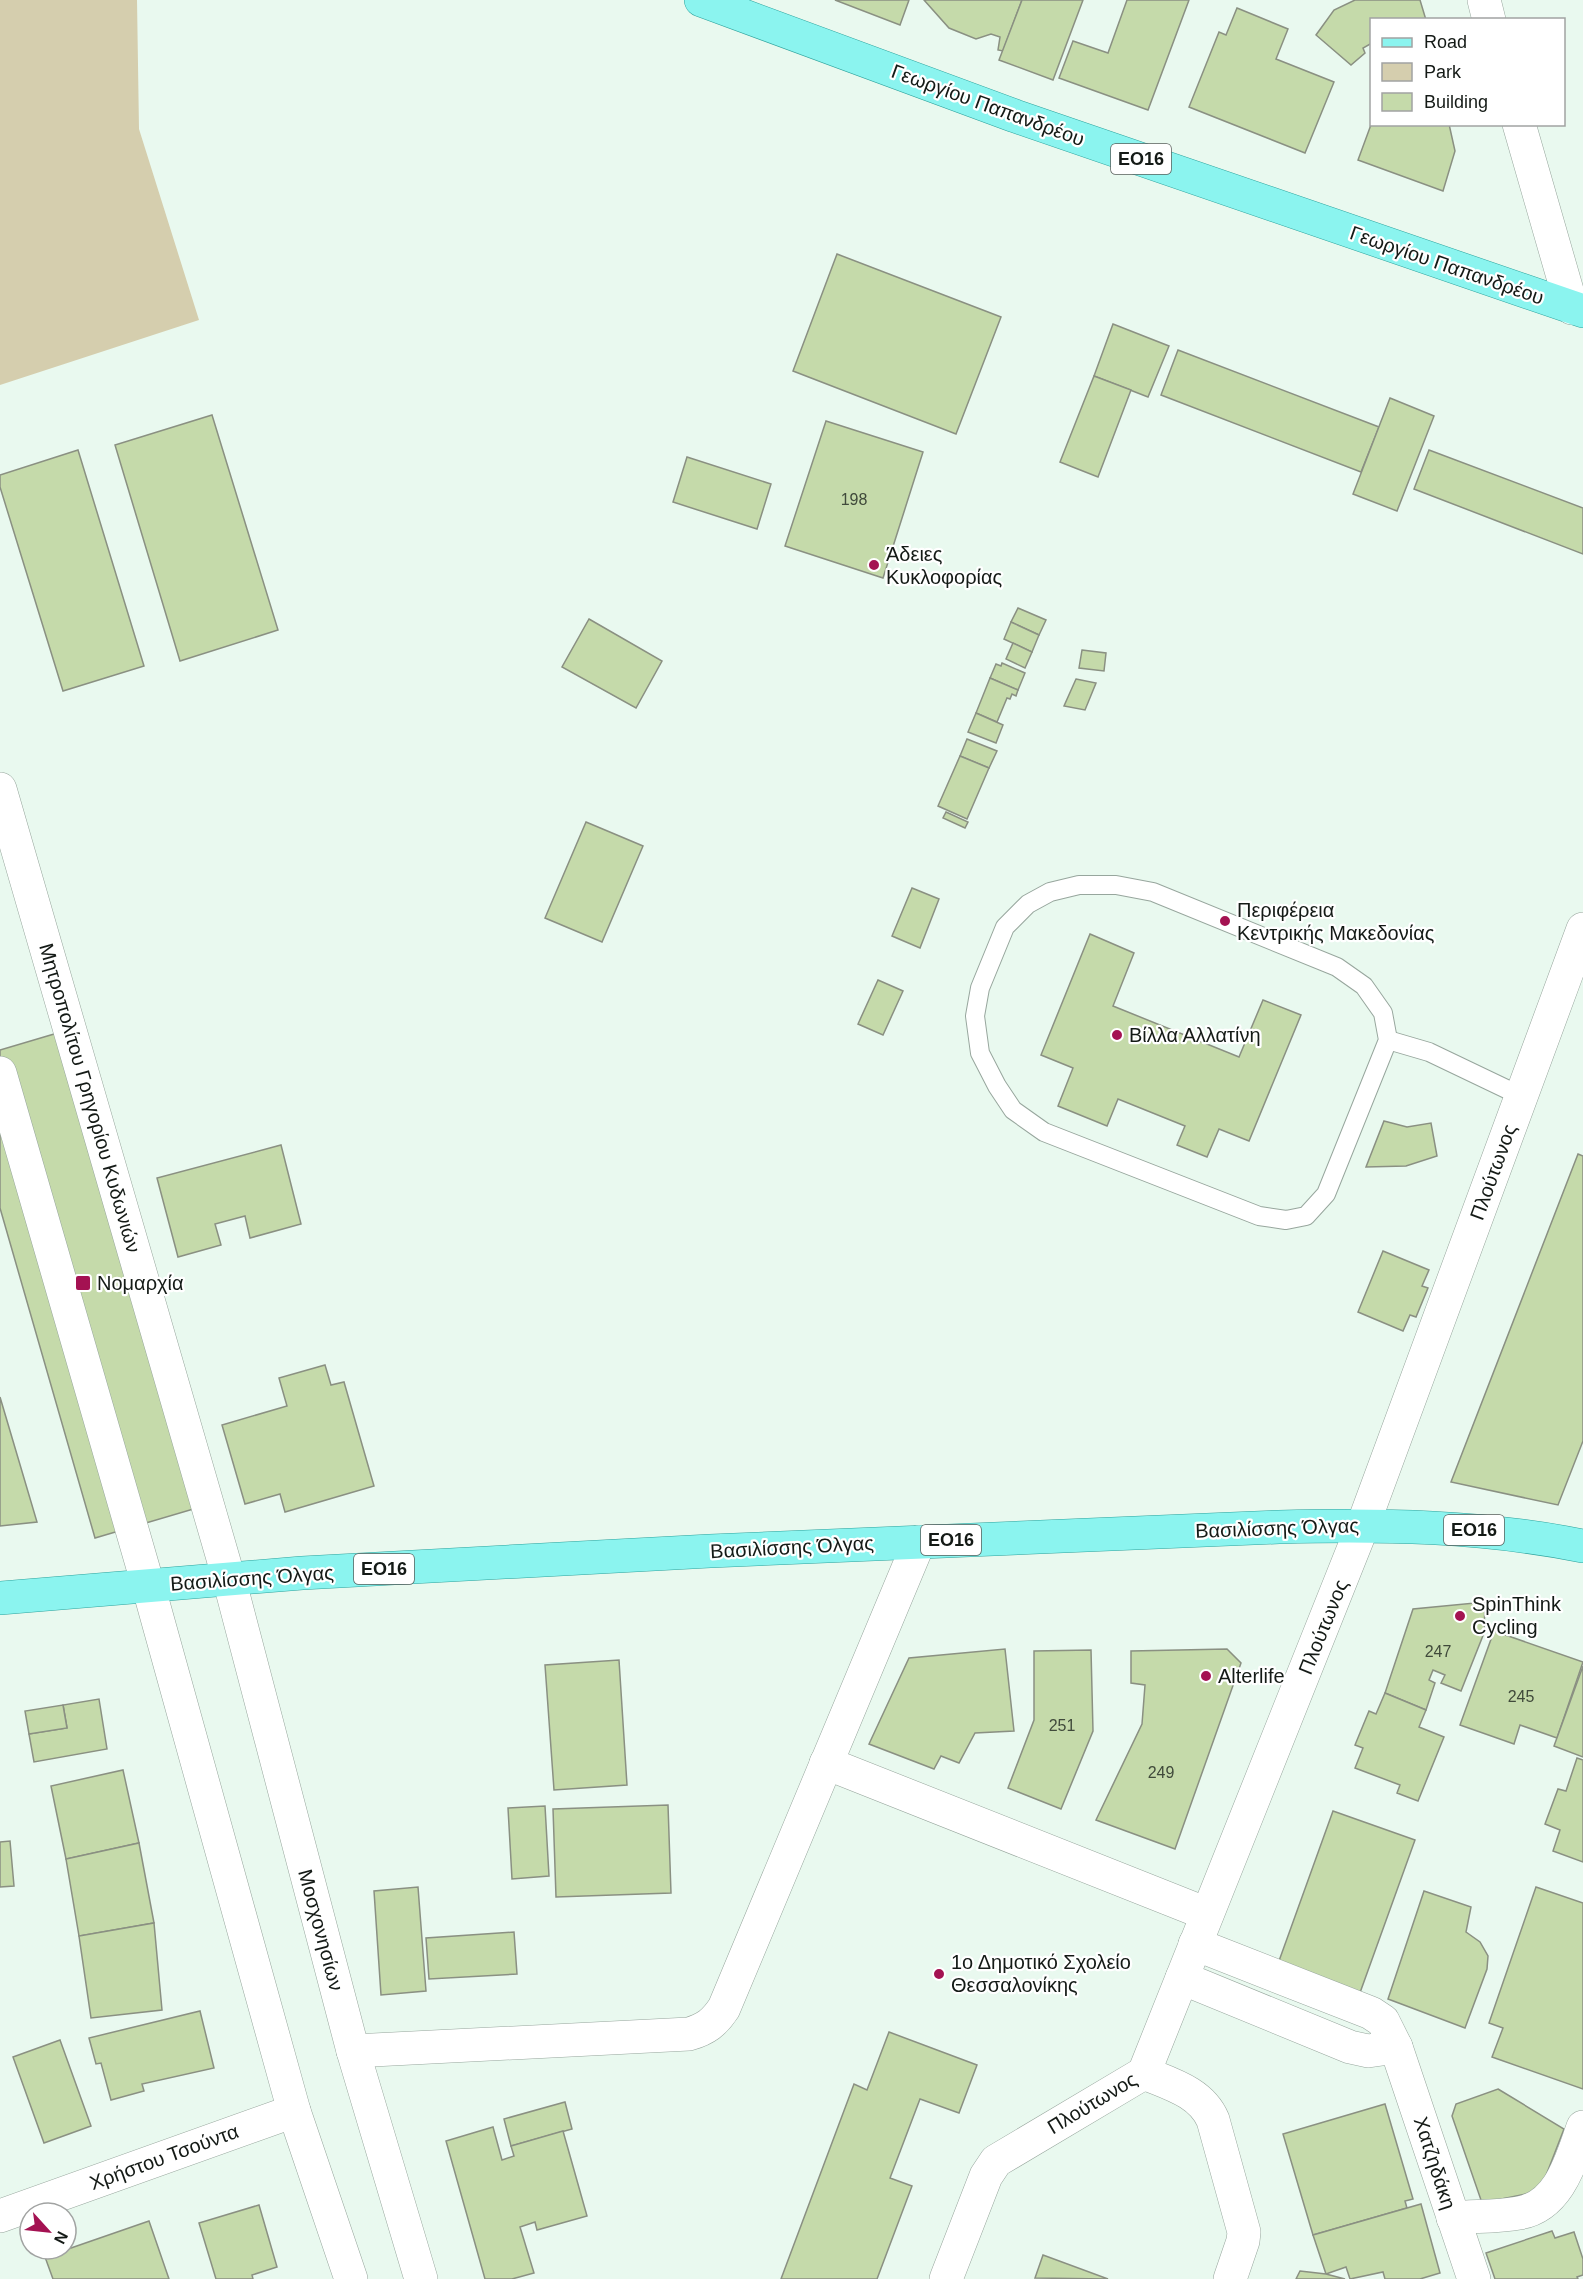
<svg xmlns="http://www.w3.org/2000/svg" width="1583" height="2279" font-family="Arial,sans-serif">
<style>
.green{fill:#d5ceae}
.building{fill:#c5daaa;stroke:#8a9082;stroke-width:1.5}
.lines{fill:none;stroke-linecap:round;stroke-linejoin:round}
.service-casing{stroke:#97a69d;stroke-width:20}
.minor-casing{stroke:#97a69d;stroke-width:34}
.tertiary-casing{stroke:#97a69d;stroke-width:34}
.secondary-casing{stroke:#97a69d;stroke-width:34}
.primary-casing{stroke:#2fa39d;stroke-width:34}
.service{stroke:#fff;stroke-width:18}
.minor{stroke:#fff;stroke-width:33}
.tertiary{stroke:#fff;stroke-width:33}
.secondary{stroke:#fff;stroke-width:33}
.primary{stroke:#8bf4ef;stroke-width:33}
.poi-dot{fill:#a41252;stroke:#fff;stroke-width:2}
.labels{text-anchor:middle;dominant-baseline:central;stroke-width:4.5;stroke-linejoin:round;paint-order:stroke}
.number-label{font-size:16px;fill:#404a3b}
.shield{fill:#fff;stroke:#5a5f5c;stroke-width:1.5}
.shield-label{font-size:18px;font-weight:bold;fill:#141a16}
.street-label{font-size:20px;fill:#141a16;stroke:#fff}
.poi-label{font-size:20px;fill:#141a16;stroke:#fff;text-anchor:start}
</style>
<rect width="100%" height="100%" fill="#e9f9ef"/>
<!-- green -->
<path class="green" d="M 0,0 L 137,0 L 139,129 L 199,320 L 0,385 Z"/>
<!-- building -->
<g class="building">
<path d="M 835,0 L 909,0 L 900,25 Z"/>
<path d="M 924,0 L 1022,0 L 1003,51 L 998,50 L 1000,37 L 991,34 L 976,39 L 949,28 Z"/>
<path d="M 1022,0 L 1083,0 L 1053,80 L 999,60 Z"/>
<path d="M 1127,0 L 1189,0 L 1148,110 L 1059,78 L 1073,41 L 1108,53 Z"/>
<path d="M 1355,0 L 1420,0 L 1426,20 L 1372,20 L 1372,43 L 1363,48 L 1365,53 L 1351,65 L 1316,35 L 1334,10 Z"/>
<path d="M 1237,8 L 1288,29 L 1276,59 L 1334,82 L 1305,153 L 1189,107 L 1219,32 L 1226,35 Z"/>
<path d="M 1372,122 L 1372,124 L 1449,124 L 1455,151 L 1443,191 L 1358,160 Z"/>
<path d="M 837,254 L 1001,317 L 956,434 L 793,371 Z"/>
<path d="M 1113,324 L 1169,346 L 1148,397 L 1094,376 Z"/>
<path d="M 1178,350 L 1379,427 L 1361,472 L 1161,395 Z"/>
<path d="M 1094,376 L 1131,390 L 1098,477 L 1060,462 Z"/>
<path d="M 1390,398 L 1434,416 L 1397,511 L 1353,494 Z"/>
<path d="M 212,415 L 278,630 L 180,661 L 115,445 Z"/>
<path d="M 826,421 L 923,452 L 883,578 L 785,546 Z"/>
<path d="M 78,450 L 144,666 L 63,691 L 0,487 L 0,475 Z"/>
<path d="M 1429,450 L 1583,508 L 1583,554 L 1414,489 Z"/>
<path d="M 687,457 L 771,484 L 757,529 L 673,502 Z"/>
<path d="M 1018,608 L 1046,620 L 1039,635 L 1011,622 Z"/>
<path d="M 589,619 L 662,661 L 636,708 L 562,667 Z"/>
<path d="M 1011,622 L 1039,635 L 1032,652 L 1004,639 Z"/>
<path d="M 1013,643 L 1032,652 L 1025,668 L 1006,659 Z"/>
<path d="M 1082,650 L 1106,653 L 1104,671 L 1079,668 Z"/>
<path d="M 1002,663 L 1025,673 L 1018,690 L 990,678 L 996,664 L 1001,666 Z"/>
<path d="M 990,678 L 1018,690 L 1016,696 L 1012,694 L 1010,699 L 1007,698 L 997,722 L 976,713 Z"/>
<path d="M 1076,679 L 1096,683 L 1085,710 L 1064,706 Z"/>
<path d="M 976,713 L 1003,725 L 996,743 L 968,732 Z"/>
<path d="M 967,739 L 997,751 L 989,768 L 960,756 Z"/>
<path d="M 960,756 L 989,768 L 967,819 L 938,806 Z"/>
<path d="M 946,812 L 968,822 L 965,828 L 943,818 Z"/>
<path d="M 586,822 L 643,846 L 602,942 L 545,918 Z"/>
<path d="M 912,888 L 939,899 L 920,948 L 892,936 Z"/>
<path d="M 1090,934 L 1134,953 L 1113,1006 L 1239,1057 L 1263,1000 L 1301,1015 L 1249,1141 L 1219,1129 L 1207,1157 L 1177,1145 L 1185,1126 L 1118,1099 L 1107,1126 L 1058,1106 L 1073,1068 L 1041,1055 Z"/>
<path d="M 878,980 L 903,991 L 883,1035 L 858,1024 Z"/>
<path d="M 71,1029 L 207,1505 L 95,1538 L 0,1208 L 0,1050 Z"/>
<path d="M 1384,1121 L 1407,1127 L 1431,1123 L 1437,1156 L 1406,1166 L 1366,1167 Z"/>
<path d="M 281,1145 L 301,1224 L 250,1238 L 245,1216 L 215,1224 L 221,1245 L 178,1257 L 157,1178 Z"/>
<path d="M 1578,1154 L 1583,1156 L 1583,1441 L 1558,1505 L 1451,1482 Z"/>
<path d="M 1383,1251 L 1429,1270 L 1422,1286 L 1428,1288 L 1416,1317 L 1410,1315 L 1403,1331 L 1358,1312 Z"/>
<path d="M 325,1365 L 331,1385 L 344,1382 L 374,1486 L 285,1512 L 280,1494 L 245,1504 L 222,1425 L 287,1406 L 279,1378 Z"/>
<path d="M 0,1397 L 37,1522 L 0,1526 Z"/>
<path d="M 1485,1602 L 1484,1633 L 1461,1691 L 1441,1683 L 1445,1675 L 1433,1670 L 1429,1680 L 1435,1683 L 1426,1710 L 1385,1693 L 1413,1609 Z"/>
<path d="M 1494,1631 L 1583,1662 L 1557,1738 L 1520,1725 L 1514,1744 L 1460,1725 Z"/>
<path d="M 1005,1649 L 1014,1731 L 975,1733 L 959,1763 L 941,1756 L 934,1769 L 869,1744 L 909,1658 Z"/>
<path d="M 1227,1649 L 1241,1663 L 1175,1849 L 1096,1820 L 1142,1724 L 1145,1685 L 1131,1683 L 1131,1651 Z"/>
<path d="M 1091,1650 L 1093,1731 L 1061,1809 L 1008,1788 L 1034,1720 L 1034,1651 Z"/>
<path d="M 619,1660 L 627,1785 L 554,1790 L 545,1665 Z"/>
<path d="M 1583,1666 L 1583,1757 L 1554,1746 Z"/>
<path d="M 1385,1693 L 1426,1710 L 1419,1727 L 1444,1737 L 1418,1801 L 1397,1793 L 1400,1785 L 1355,1768 L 1363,1748 L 1355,1745 L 1369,1711 L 1376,1714 Z"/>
<path d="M 99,1699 L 107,1749 L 34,1762 L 29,1734 L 67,1728 L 63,1705 Z"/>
<path d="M 63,1705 L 67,1728 L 29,1734 L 25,1711 Z"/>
<path d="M 1577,1758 L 1583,1760 L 1583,1862 L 1553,1851 L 1560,1830 L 1545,1824 L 1558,1789 L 1566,1791 Z"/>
<path d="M 123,1770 L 139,1843 L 66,1859 L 51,1786 Z"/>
<path d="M 668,1805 L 671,1893 L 556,1897 L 553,1809 Z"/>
<path d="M 545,1806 L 549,1876 L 512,1879 L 508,1808 Z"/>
<path d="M 1333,1811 L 1415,1840 L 1357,2001 L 1275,1972 Z"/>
<path d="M 10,1841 L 14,1886 L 0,1887 L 0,1842 Z"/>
<path d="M 139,1843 L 154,1923 L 79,1936 L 66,1859 Z"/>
<path d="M 418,1887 L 426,1991 L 381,1995 L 374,1891 Z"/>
<path d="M 1536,1887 L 1583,1903 L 1583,2089 L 1492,2057 L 1503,2028 L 1489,2023 Z"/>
<path d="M 1424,1891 L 1471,1907 L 1466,1932 L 1480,1942 L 1488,1956 L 1487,1969 L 1465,2028 L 1388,1999 Z"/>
<path d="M 154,1923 L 162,2010 L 91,2018 L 79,1936 Z"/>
<path d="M 514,1932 L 517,1974 L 429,1979 L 426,1938 Z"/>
<path d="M 200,2011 L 214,2068 L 142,2084 L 144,2091 L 111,2100 L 101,2063 L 96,2064 L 89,2038 Z"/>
<path d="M 889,2032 L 977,2065 L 959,2113 L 920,2099 L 890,2178 L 912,2186 L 877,2279 L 781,2279 L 854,2084 L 867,2090 Z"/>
<path d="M 60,2040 L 91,2126 L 44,2143 L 13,2057 Z"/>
<path d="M 1498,2089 L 1564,2129 L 1540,2191 L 1482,2203 L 1452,2116 L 1456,2104 Z"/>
<path d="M 565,2102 L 572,2129 L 511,2146 L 504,2119 Z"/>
<path d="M 1385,2104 L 1413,2199 L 1405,2201 L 1407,2208 L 1313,2235 L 1283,2134 Z"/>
<path d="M 493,2127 L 502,2160 L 514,2156 L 511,2146 L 563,2131 L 587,2216 L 537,2230 L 535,2222 L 520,2227 L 534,2273 L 512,2279 L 485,2279 L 446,2141 Z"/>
<path d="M 1421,2204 L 1440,2273 L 1420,2279 L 1385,2279 L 1383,2272 L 1350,2279 L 1346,2267 L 1326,2274 L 1313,2235 Z"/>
<path d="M 259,2205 L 277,2267 L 252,2275 L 253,2279 L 216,2279 L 199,2223 Z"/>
<path d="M 149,2221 L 169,2279 L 53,2279 L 45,2257 Z"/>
<path d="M 1552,2231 L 1555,2238 L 1574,2232 L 1583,2259 L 1583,2275 L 1577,2277 L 1578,2279 L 1495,2279 L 1486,2253 Z"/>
<path d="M 1043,2255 L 1108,2279 L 1035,2278 Z"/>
<path d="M 1300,2271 L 1326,2274 L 1345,2279 L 1296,2279 Z"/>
</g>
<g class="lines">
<!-- service casing -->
<g class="service-casing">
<g id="service">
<path d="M 1079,885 L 1116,885 L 1153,892 L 1337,967 L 1364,986 L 1383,1013 L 1388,1040 L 1326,1194 L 1306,1216 L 1286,1220 L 1259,1216 L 1044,1132 L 1013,1110 L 997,1086 L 980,1053 L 975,1016 L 980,988 L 1005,927 L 1028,904 L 1050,892 Z"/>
<path d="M 1388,1040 L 1429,1052 L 1521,1096"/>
</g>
</g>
<!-- minor casing -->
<g class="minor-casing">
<g id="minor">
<path d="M 1484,0 L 1489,20"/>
<path d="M 1519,124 L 1572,308"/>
<path d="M 826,1763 L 1207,1914"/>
<path d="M 1195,1944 L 1371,2013 L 1383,2021 L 1396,2047 L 1474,2279"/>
<path d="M 1182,1978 L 1350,2047 L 1368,2051 L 1396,2047"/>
<path d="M 353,2051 L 689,2034 C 706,2029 714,2023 724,2008 L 919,1542"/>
<path d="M 1144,2073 C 1170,2084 1201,2092 1213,2120 L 1244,2232 L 1243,2241 L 1230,2279"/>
<path d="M 0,2216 L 294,2111"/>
<path d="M 1453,2218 C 1475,2216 1498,2217 1519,2213 C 1560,2206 1571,2160 1583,2127"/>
</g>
</g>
<!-- tertiary casing -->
<g class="tertiary-casing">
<path id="tertiary" d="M 946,2279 L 986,2176 L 996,2161 L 1144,2073 L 1363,1525"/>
</g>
<!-- secondary casing -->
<g class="secondary-casing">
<g id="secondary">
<path d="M 0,789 L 229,1579 L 353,2051 L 421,2279"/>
<path d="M 0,1073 L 148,1585 L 294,2111 L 351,2279"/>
<path d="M 1363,1525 L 1583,929"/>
</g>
</g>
<!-- primary casing -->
<g class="primary-casing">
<g id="primary">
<path d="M 701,0 L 1015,116 L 1583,311"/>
<path d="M 0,1598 L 302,1573 L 710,1551 L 1279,1527 C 1382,1524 1483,1526 1583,1546"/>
</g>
</g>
<!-- service -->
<use href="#service" class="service"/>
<!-- minor -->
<use href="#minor" class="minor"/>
<!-- tertiary -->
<use href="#tertiary" class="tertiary"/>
<!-- secondary -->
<use href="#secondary" class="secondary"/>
<!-- primary -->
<use href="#primary" class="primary"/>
</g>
<!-- markers -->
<g class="poi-dot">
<circle cx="874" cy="565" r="6"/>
<circle cx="1225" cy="921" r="6"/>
<circle cx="1117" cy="1035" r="6"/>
<rect x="75" y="1275" width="16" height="16" rx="3"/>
<circle cx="1460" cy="1616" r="6"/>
<circle cx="1206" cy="1676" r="6"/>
<circle cx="939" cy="1974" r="6"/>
</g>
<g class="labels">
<!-- number labels -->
<g class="number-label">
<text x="854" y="499">198</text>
<text x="1438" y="1651">247</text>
<text x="1521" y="1696">245</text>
<text x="1062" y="1725">251</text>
<text x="1161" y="1772">249</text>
</g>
<!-- shield labels -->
<g class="shield">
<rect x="1111" y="144" width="60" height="30" rx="4.5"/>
<rect x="1444" y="1515" width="60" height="30" rx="4.5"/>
<rect x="921" y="1525" width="60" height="30" rx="4.5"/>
<rect x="354" y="1554" width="60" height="30" rx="4.5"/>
</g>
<g class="shield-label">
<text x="1141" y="159">ΕΟ16</text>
<text x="1474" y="1530">ΕΟ16</text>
<text x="951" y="1540">ΕΟ16</text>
<text x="384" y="1569">ΕΟ16</text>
</g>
<!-- street labels -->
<g class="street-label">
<text transform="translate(988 105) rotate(20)">Γεωργίου Παπανδρέου</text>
<text transform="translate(1447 265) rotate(19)">Γεωργίου Παπανδρέου</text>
<text transform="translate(90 1098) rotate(74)">Μητροπολίτου Γρηγορίου Κυδωνιών</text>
<text transform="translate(1493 1172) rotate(-70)">Πλούτωνος</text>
<text transform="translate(1277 1528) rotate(-2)">Βασιλίσσης Όλγας</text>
<text transform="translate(792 1547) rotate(-3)">Βασιλίσσης Όλγας</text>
<text transform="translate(252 1578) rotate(-4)">Βασιλίσσης Όλγας</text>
<text transform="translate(1323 1627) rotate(-68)">Πλούτωνος</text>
<text transform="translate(321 1930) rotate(75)">Μοσχονησίων</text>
<text transform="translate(1092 2103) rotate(-31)">Πλούτωνος</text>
<text transform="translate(164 2157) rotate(-20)">Χρήστου Τσούντα</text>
<text transform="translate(1435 2163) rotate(72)">Χατζηδάκη</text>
</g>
<!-- poi labels -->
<g class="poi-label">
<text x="886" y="554">Άδειες<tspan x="886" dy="23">Κυκλοφορίας</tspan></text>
<text x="1237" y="910">Περιφέρεια<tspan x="1237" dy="23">Κεντρικής Μακεδονίας</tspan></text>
<text x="1129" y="1035">Βίλλα Αλλατίνη</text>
<text x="97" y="1283">Νομαρχία</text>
<text x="1472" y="1604">SpinThink<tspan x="1472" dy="23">Cycling</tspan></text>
<text x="1218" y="1676">Alterlife</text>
<text x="951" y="1962">1ο Δημοτικό Σχολείο<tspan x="951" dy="23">Θεσσαλονίκης</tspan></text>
</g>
</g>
<!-- legend -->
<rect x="1370" y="18" width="195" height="108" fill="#ffffff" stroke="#a1a3a2" stroke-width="1.5"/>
<rect x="1382" y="38" width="30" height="9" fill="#8bf4ef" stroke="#a1a3a2" stroke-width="1.5"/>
<text x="1424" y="48" font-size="18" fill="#141a16">Road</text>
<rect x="1382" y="63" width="30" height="18" fill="#d5ceae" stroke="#a1a3a2" stroke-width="1.5"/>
<text x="1424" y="78" font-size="18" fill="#141a16">Park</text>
<rect x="1382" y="93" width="30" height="18" fill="#c5daaa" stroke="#a1a3a2" stroke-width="1.5"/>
<text x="1424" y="108" font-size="18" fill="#141a16">Building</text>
<!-- north arrow -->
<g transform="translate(48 2231) rotate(117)"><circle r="28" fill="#ffffff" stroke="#a1a3a2" stroke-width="1.5"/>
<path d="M0-4.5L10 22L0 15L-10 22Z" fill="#a41252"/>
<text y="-9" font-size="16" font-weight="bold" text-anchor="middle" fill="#141a16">N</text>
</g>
</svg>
